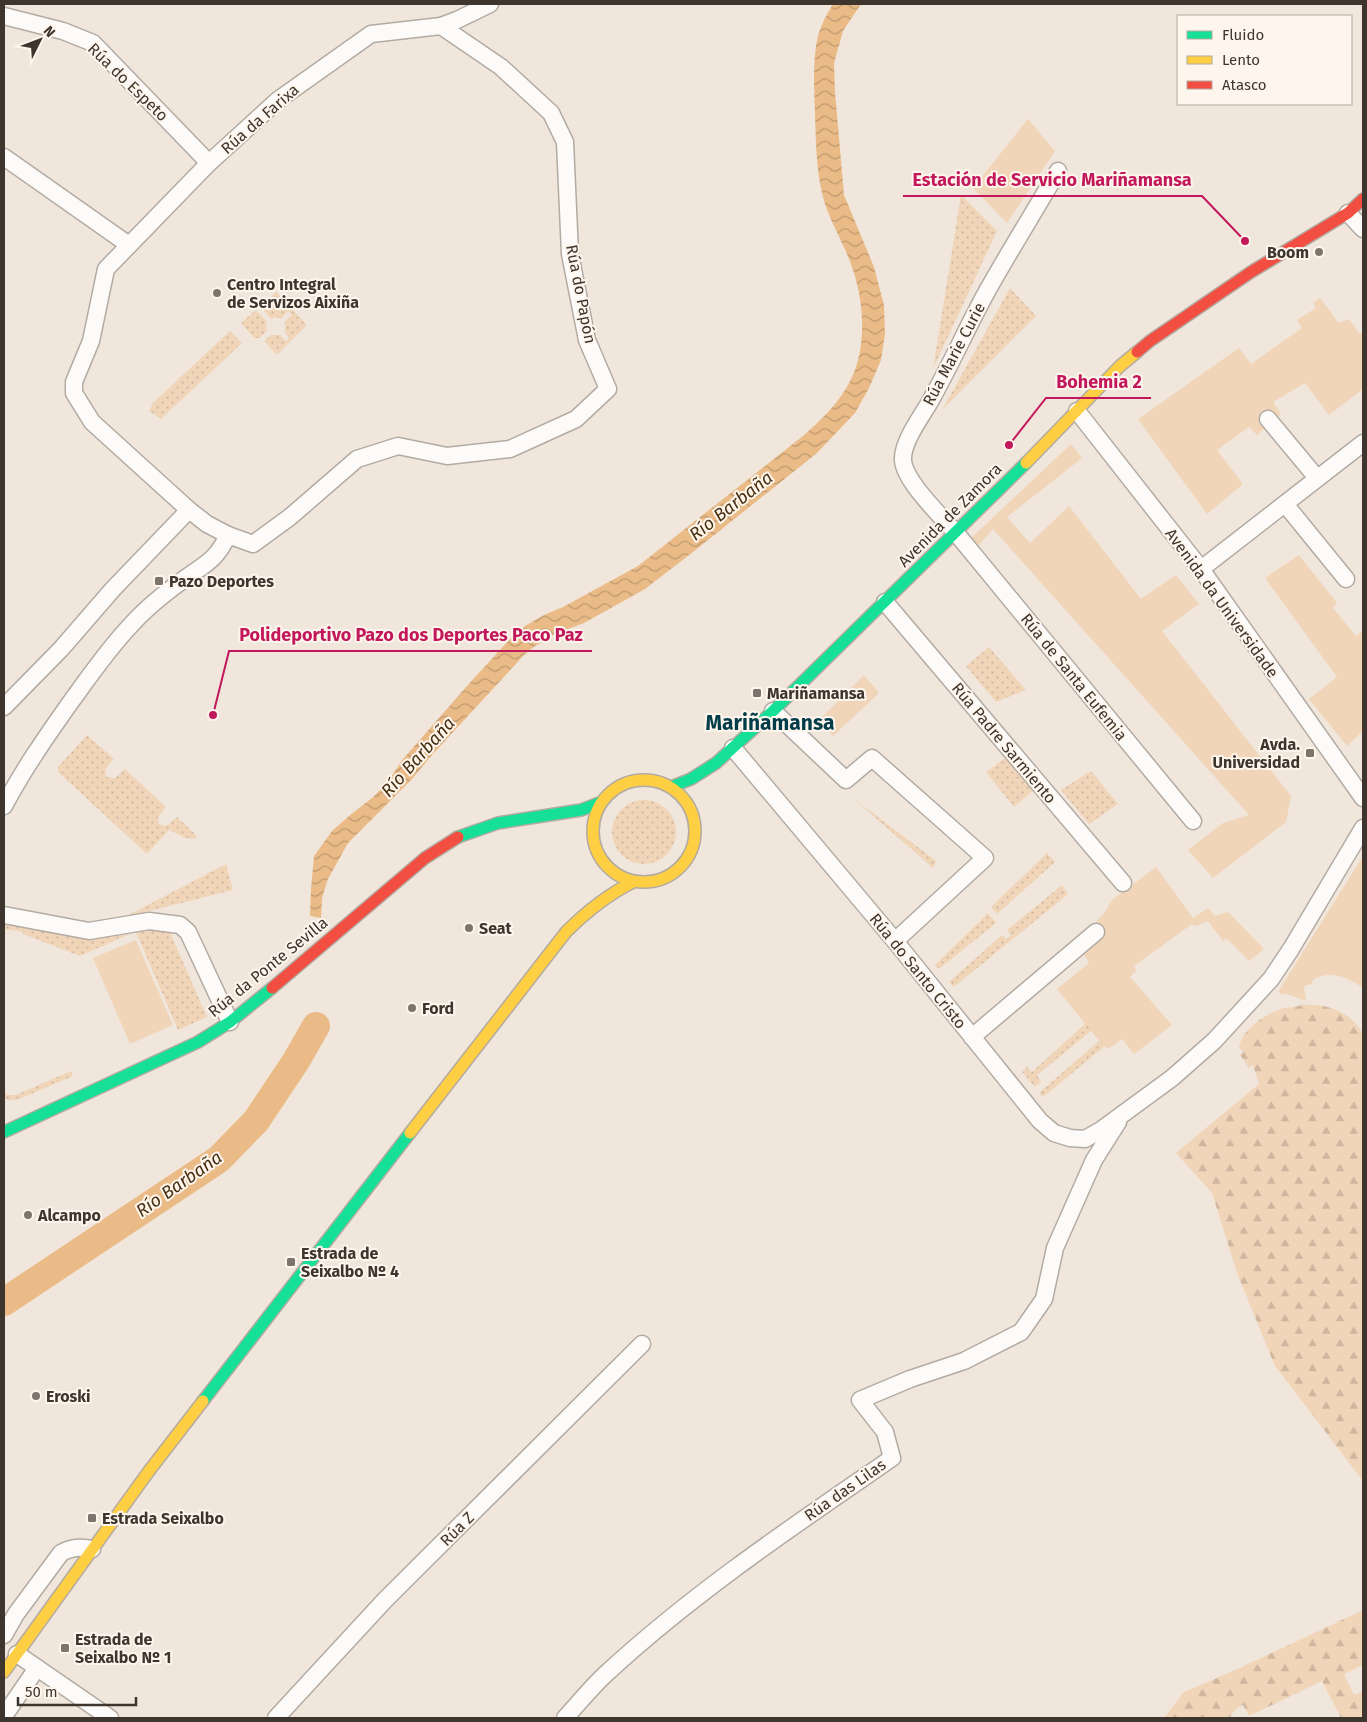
<svg xmlns="http://www.w3.org/2000/svg" width="1367" height="1722" font-family="'Fira Sans',sans-serif">
<style>
.green{fill:#f0d5b9}
.forest{fill:url(#forest-firs)}
.garden{fill:url(#garden-dots)}
.water{fill:url(#water-waves)}
.lines{fill:none;stroke-linecap:round;stroke-linejoin:round}
.river{stroke:#eabb87;stroke-width:28}
.street-casing{stroke:#b3aba2;stroke-width:19}
.fast-casing{stroke:#b3aba2;stroke-width:14}
.slow-casing{stroke:#b3aba2;stroke-width:14}
.jam-casing{stroke:#b3aba2;stroke-width:14}
.street{stroke:#fdfbfa;stroke-width:16}
.fast{stroke:#16e098;stroke-width:11}
.slow{stroke:#ffcf43;stroke-width:11}
.jam{stroke:#f24e42;stroke-width:11}
.poi-dot{fill:#7d746b;stroke:#fef6ed;stroke-width:2}
.labels{text-anchor:middle;dominant-baseline:central;stroke-width:4;stroke-linejoin:round;paint-order:stroke}
.street-label{font-size:16px;fill:#3e362e;stroke:#fef6ed}
.poi-label{font-size:16px;font-weight:bold;fill:#3e362e;stroke:#fef6ed;text-anchor:start}
.water-label{font-size:18px;font-style:italic;fill:#482f11;stroke:#fef6ed}
.district-label{font-size:21px;font-weight:bold;fill:#003c49;stroke:#fef6ed}
.leader{fill:none;stroke:#c2185b;stroke-width:2}
.callout-dot{fill:#c2185b;stroke:#fef6ed;stroke-width:2}
.callout-label{font-size:18px;text-anchor:middle;font-weight:bold;fill:#c2185b;stroke:#fef6ed;stroke-width:4;stroke-linejoin:round;paint-order:stroke}
</style>
<defs>
<pattern id="forest-firs" width="22" height="20" patternUnits="userSpaceOnUse" patternTransform="scale(1.25)"><rect width="22" height="20" fill="#f0d5b9"/><path d="M5 1l3.5 6h-7zM16 11l3.5 6h-7z" fill="#cfb79f"/></pattern>
<pattern id="garden-dots" width="8" height="8" patternUnits="userSpaceOnUse" patternTransform="scale(1.25)"><rect width="8" height="8" fill="#f0d5b9"/><path d="M2 2h.1M6 6h.1" fill="none" stroke="#cfb79f" stroke-width="1.8" stroke-linecap="round"/></pattern>
<pattern id="water-waves" width="16" height="10" patternUnits="userSpaceOnUse" patternTransform="scale(1.25)"><rect width="16" height="10" fill="#eabb87"/><path d="M0 5q4-4 8 0t8 0" fill="none" stroke="#bf996f"/></pattern>
</defs>
<rect width="100%" height="100%" fill="#f1e6db"/>
<!-- green -->
<g class="green">
<path d="M 1028,119 L 1055,151 L 1007,223 L 973,188 Z"/>
<path d="M 1320,298 L 1339,323 L 1349,319 L 1359,333 L 1363,333 L 1363,389 L 1329,415 L 1305,383 L 1273,402 L 1281,414 L 1257,435 L 1249,427 L 1217,450 L 1243,484 L 1207,514 L 1138,419 L 1239,348 L 1251,364 L 1302,328 L 1297,320 L 1316,308 L 1313,303 Z"/>
<path d="M 1071,444 L 1082,458 L 1007,517 L 1030,543 L 1069,506 L 1141,599 L 1176,575 L 1199,604 L 1162,631 L 1291,796 L 1286,822 L 1213,878 L 1188,850 L 1223,823 L 1249,815 L 993,529 L 977,547 L 969,540 Z"/>
<path d="M 1299,555 L 1337,603 L 1333,608 L 1356,636 L 1363,631 L 1363,731 L 1347,746 L 1309,699 L 1337,677 L 1265,578 Z"/>
<path d="M 864,675 L 879,693 L 833,736 L 819,720 Z"/>
<path d="M 1363,856 L 1363,988 C 1350,978 1328,969 1313,980 L 1312,984 L 1304,986 L 1306,1001 L 1290,995 L 1281,994 L 1278,992 Z"/>
<path d="M 1156,867 L 1193,918 L 1208,908 L 1215,916 L 1228,912 L 1264,949 L 1249,961 L 1226,938 L 1223,941 L 1208,921 L 1196,926 L 1192,924 L 1134,966 L 1136,971 L 1130,977 L 1172,1025 L 1134,1054 L 1122,1039 L 1108,1049 L 1096,1037 L 1057,989 L 1089,963 L 1081,949 L 1104,933 L 1095,923 L 1105,912 L 1112,900 Z"/>
<path d="M 136,940 L 173,1025 L 130,1044 L 93,958 Z"/>
</g>
<!-- forest -->
<g class="forest">
<path d="M 1304,1004 L 1306,1005 C 1327,1003 1355,1014 1363,1035 L 1363,1481 L 1275,1366 L 1237,1273 L 1212,1193 L 1176,1153 L 1259,1084 L 1253,1065 L 1249,1068 L 1240,1055 L 1244,1052 L 1239,1048 C 1241,1030 1265,1014 1281,1009 C 1285,1007 1289,1008 1293,1007 C 1296,1007 1301,1005 1304,1004 Z"/>
<path d="M 1363,1610 L 1363,1665 L 1344,1674 L 1354,1695 L 1363,1691 L 1363,1718 L 1341,1718 L 1322,1681 L 1249,1716 L 1243,1705 L 1236,1709 L 1229,1718 L 1164,1718 L 1184,1692 L 1231,1672 Z"/>
</g>
<!-- garden -->
<g class="garden">
<path d="M 961,195 L 997,231 L 933,369 Z"/>
<path d="M 1010,288 L 1036,316 L 942,410 Z"/>
<path d="M 276,292 L 307,325 L 277,355 L 264,341 L 271,335 L 280,335 L 286,341 L 289,338 L 284,331 L 286,327 L 284,322 L 292,315 L 288,311 L 281,319 L 277,317 L 271,319 L 260,306 Z"/>
<path d="M 256,310 L 267,322 L 266,326 L 267,331 L 259,338 L 254,338 L 241,323 Z"/>
<path d="M 230,331 L 242,343 L 161,419 L 149,411 L 153,403 Z"/>
<path d="M 989,647 L 1026,690 L 996,702 L 966,666 Z"/>
<path d="M 87,735 L 114,759 C 109,765 102,769 107,777 L 115,778 L 125,769 L 166,807 L 158,817 L 159,824 L 166,826 L 177,817 L 197,836 L 195,839 L 186,838 L 169,830 L 147,854 L 58,772 L 58,767 Z"/>
<path d="M 1008,756 L 1034,790 L 1014,807 L 986,772 Z"/>
<path d="M 1091,771 L 1118,804 L 1089,824 L 1061,790 Z"/>
<path d="M 854,799 L 936,861 L 933,868 Z"/>
<circle cx="644" cy="832" r="32"/>
<path d="M 1047,853 L 1055,862 L 997,914 L 991,907 Z"/>
<path d="M 226,864 L 233,890 L 125,917 Z"/>
<path d="M 1062,885 L 1068,894 L 954,987 L 949,982 L 1002,935 L 1006,939 L 1011,936 L 1007,930 Z"/>
<path d="M 988,913 L 996,923 L 939,969 L 935,965 Z"/>
<path d="M 4,925 L 88,937 L 132,933 L 80,956 L 23,934 L 23,932 L 4,929 Z"/>
<path d="M 169,930 L 207,1017 L 178,1030 L 136,932 Z"/>
<path d="M 1086,1023 L 1091,1031 L 1037,1075 L 1041,1082 L 1035,1087 L 1022,1072 L 1027,1067 L 1032,1072 Z"/>
<path d="M 1100,1040 L 1105,1046 L 1043,1097 L 1039,1093 Z"/>
<path d="M 71,1071 L 73,1076 L 17,1100 L 9,1100 L 4,1098 L 4,1092 L 8,1095 L 16,1095 Z"/>
</g>
<!-- water -->
<path class="water" d="M 833,4 L 861,4 L 843,31 L 834,63 L 835,92 L 844,195 L 874,267 L 884,305 L 885,334 L 881,360 L 869,388 L 855,413 L 817,453 L 693,552 L 645,589 L 584,623 L 555,634 L 535,646 L 524,655 L 432,755 L 412,779 L 348,843 L 328,879 L 322,898 L 321,918 L 310,916 L 311,889 L 314,856 L 332,831 L 349,816 L 372,798 L 387,783 L 403,759 L 467,686 L 509,640 L 525,626 L 544,615 L 563,607 L 638,566 L 803,436 C 820,421 837,405 848,385 C 867,352 865,306 853,270 C 846,248 833,227 825,204 C 816,174 816,145 815,114 C 814,91 813,68 816,46 C 818,31 825,17 833,4 Z"/>
<g class="lines">
<!-- river -->
<path class="river" d="M 4,1302 L 219,1159 L 256,1121 L 296,1061 L 316,1026"/>
<!-- street casing -->
<g class="street-casing">
<g id="street">
<path d="M 4,16 L 63,31 L 93,43 L 209,163"/>
<path d="M 4,157 L 129,245"/>
<path d="M 1058,171 C 1034,212 1009,252 986,293 C 967,328 951,364 932,398 C 923,415 902,441 903,460 C 904,481 942,517 956,533 L 1193,821"/>
<path d="M 1348,213 L 1363,229"/>
<path d="M 1077,411 L 1201,569 L 1363,798"/>
<path d="M 1268,419 L 1317,478"/>
<path d="M 1285,504 L 1346,579"/>
<path d="M 189,510 L 207,524 L 228,535 L 253,544 L 290,517 L 357,459 L 398,446 L 447,456 L 510,449 L 576,419 L 608,389 L 587,340 L 570,254 L 565,142 L 551,113 L 501,67 L 441,26"/>
<path d="M 1201,569 L 1363,443"/>
<path d="M 885,602 L 1123,883"/>
<path d="M 4,707 L 61,649 L 113,589 L 189,510 L 92,422 L 74,393 L 74,382 L 91,341 L 106,269 L 209,163 L 278,100 L 371,34 L 441,26 L 457,20 L 490,4"/>
<path d="M 773,711 L 846,780 L 872,758 L 985,858 L 895,941"/>
<path d="M 733,748 L 895,941 L 1040,1121 L 1054,1133 L 1070,1138 L 1085,1139 L 1101,1130 L 1172,1078 L 1214,1041 L 1271,979 L 1291,949 L 1363,828"/>
<path d="M 4,806 C 23,770 46,737 70,703 C 89,677 108,649 131,625 C 146,608 165,593 183,580 C 205,564 216,561 228,535"/>
<path d="M 4,915 L 89,931 L 149,921 L 180,925 L 188,932 L 230,1022"/>
<path d="M 972,1037 L 1096,932"/>
<path d="M 4,1635 L 16,1614 L 61,1553 C 72,1547 79,1547 92,1549"/>
<path d="M 17,1654 L 110,1718"/>
<path d="M 4,1716 L 37,1668"/>
<path d="M 276,1718 L 385,1600 L 642,1344"/>
<path d="M 565,1718 C 579,1703 593,1685 609,1671 C 696,1591 795,1525 892,1458 L 885,1432 L 860,1400 L 910,1379 L 964,1361 L 1021,1332 L 1044,1299 L 1055,1248 L 1094,1160 L 1118,1122"/>
</g>
</g>
<!-- fast casing -->
<g class="fast-casing">
<g id="fast">
<path d="M 671,787 L 691,779 L 716,763 L 773,711 L 1026,463"/>
<path d="M 458,837 L 498,823 L 581,810 L 602,802"/>
<path d="M 4,1132 L 198,1042 L 230,1022 L 272,988"/>
<path d="M 203,1401 L 410,1133"/>
</g>
</g>
<!-- slow casing -->
<g class="slow-casing">
<g id="slow">
<path d="M 1026,463 L 1120,366 L 1137,352"/>
<circle cx="644" cy="831" r="51"/>
<path d="M 410,1133 L 566,932 C 586,912 607,895 633,882"/>
<path d="M 4,1672 L 149,1471 L 203,1401"/>
</g>
</g>
<!-- jam casing -->
<g class="jam-casing">
<g id="jam">
<path d="M 1137,352 L 1150,341 L 1251,272 L 1348,213 L 1363,199"/>
<path d="M 272,988 L 425,858 L 458,837"/>
</g>
</g>
<!-- street -->
<use href="#street" class="street"/>
<!-- fast -->
<use href="#fast" class="fast"/>
<!-- slow -->
<use href="#slow" class="slow"/>
<!-- jam -->
<use href="#jam" class="jam"/>
</g>
<!-- markers -->
<g class="poi-dot">
<circle cx="1319" cy="252" r="5"/>
<circle cx="217" cy="293" r="5"/>
<rect x="154" y="576" width="10" height="10" rx="2.5"/>
<rect x="752" y="688" width="10" height="10" rx="2.5"/>
<rect x="1305" y="748" width="10" height="10" rx="2.5"/>
<circle cx="469" cy="928" r="5"/>
<circle cx="412" cy="1008" r="5"/>
<circle cx="28" cy="1215" r="5"/>
<rect x="286" y="1257" width="10" height="10" rx="2.5"/>
<circle cx="36" cy="1396" r="5"/>
<rect x="87" y="1513" width="10" height="10" rx="2.5"/>
<rect x="60" y="1643" width="10" height="10" rx="2.5"/>
</g>
<g class="labels">
<!-- street labels -->
<g class="street-label">
<text transform="translate(128 82) rotate(44)">Rúa do Espeto</text>
<text transform="translate(260 119) rotate(-41)">Rúa da Farixa</text>
<text transform="translate(581 294) rotate(79)">Rúa do Papón</text>
<text transform="translate(954 354) rotate(-62)">Rúa Marie Curie</text>
<text transform="translate(950 515) rotate(-45)">Avenida de Zamora</text>
<text transform="translate(1222 603) rotate(54)">Avenida da Universidade</text>
<text transform="translate(1074 677) rotate(51)">Rúa de Santa Eufemia</text>
<text transform="translate(1004 743) rotate(50)">Rúa Padre Sarmiento</text>
<text transform="translate(268 967) rotate(-39)">Rúa da Ponte Sevilla</text>
<text transform="translate(918 971) rotate(51)">Rúa do Santo Cristo</text>
<text transform="translate(845 1490) rotate(-35)">Rúa das Lilas</text>
<text transform="translate(457 1529) rotate(-45)">Rúa Z</text>
</g>
<!-- poi labels -->
<g class="poi-label">
<text x="1309" y="252" text-anchor="end">Boom</text>
<text x="227" y="284">Centro Integral<tspan x="227" dy="18">de Servizos Aixiña</tspan></text>
<text x="169" y="581">Pazo Deportes</text>
<text x="767" y="693">Mariñamansa</text>
<text x="1300" y="744" text-anchor="end">Avda.<tspan x="1300" dy="18">Universidad</tspan></text>
<text x="479" y="928">Seat</text>
<text x="422" y="1008">Ford</text>
<text x="38" y="1215">Alcampo</text>
<text x="301" y="1253">Estrada de<tspan x="301" dy="18">Seixalbo Nº 4</tspan></text>
<text x="46" y="1396">Eroski</text>
<text x="102" y="1518">Estrada Seixalbo</text>
<text x="75" y="1639">Estrada de<tspan x="75" dy="18">Seixalbo Nº 1</tspan></text>
</g>
<!-- water labels -->
<g class="water-label">
<text transform="translate(731 506) rotate(-38)">Río Barbaña</text>
<text transform="translate(418 757) rotate(-48)">Río Barbaña</text>
<text transform="translate(179 1184) rotate(-35)">Río Barbaña</text>
</g>
<!-- district labels -->
<g class="district-label">
<text x="770" y="723">Mariñamansa</text>
</g>
</g>
<!-- callouts -->
<path class="leader" d="M1245 241L1202 196H903M1009 445L1046 398H1151M213 715L229 651H592"/>
<g class="callout-dot">
<circle cx="1245" cy="241" r="5"/>
<circle cx="1009" cy="445" r="5"/>
<circle cx="213" cy="715" r="5"/>
</g>
<g class="callout-label">
<text x="1052" y="186">Estación de Servicio Mariñamansa</text>
<text x="1099" y="388">Bohemia 2</text>
<text x="411" y="641">Polideportivo Pazo dos Deportes Paco Paz</text>
</g>
<!-- border -->
<rect width="1367" height="1722" fill="none" stroke="#3e362e" stroke-width="10"/>
<!-- legend -->
<rect x="1177" y="15" width="175" height="90" fill="#fef6ed" stroke="#b1a9a1"/>
<rect x="1187" y="31" width="25" height="8" fill="#16e098" stroke="#b1a9a1"/>
<text x="1222" y="40" font-size="15" fill="#3e362e">Fluido</text>
<rect x="1187" y="56" width="25" height="8" fill="#ffcf43" stroke="#b1a9a1"/>
<text x="1222" y="65" font-size="15" fill="#3e362e">Lento</text>
<rect x="1187" y="81" width="25" height="8" fill="#f24e42" stroke="#b1a9a1"/>
<text x="1222" y="90" font-size="15" fill="#3e362e">Atasco</text>
<!-- north arrow -->
<g transform="translate(40 40) rotate(48)" stroke="#fef6ed" stroke-width="4" paint-order="stroke">
<path d="M0-4L9 19L0 12L-9 19Z" fill="#3e362e"/>
<text y="-8" font-size="14" font-weight="bold" text-anchor="middle" fill="#3e362e">N</text>
</g>
<!-- scale -->
<path d="M18 1697v8h118v-8" fill="none" stroke="#3e362e" stroke-width="2.5"/>
<text x="25" y="1697" font-size="15" fill="#3e362e" stroke="#fef6ed" stroke-width="4" paint-order="stroke">50 m</text>
</svg>
